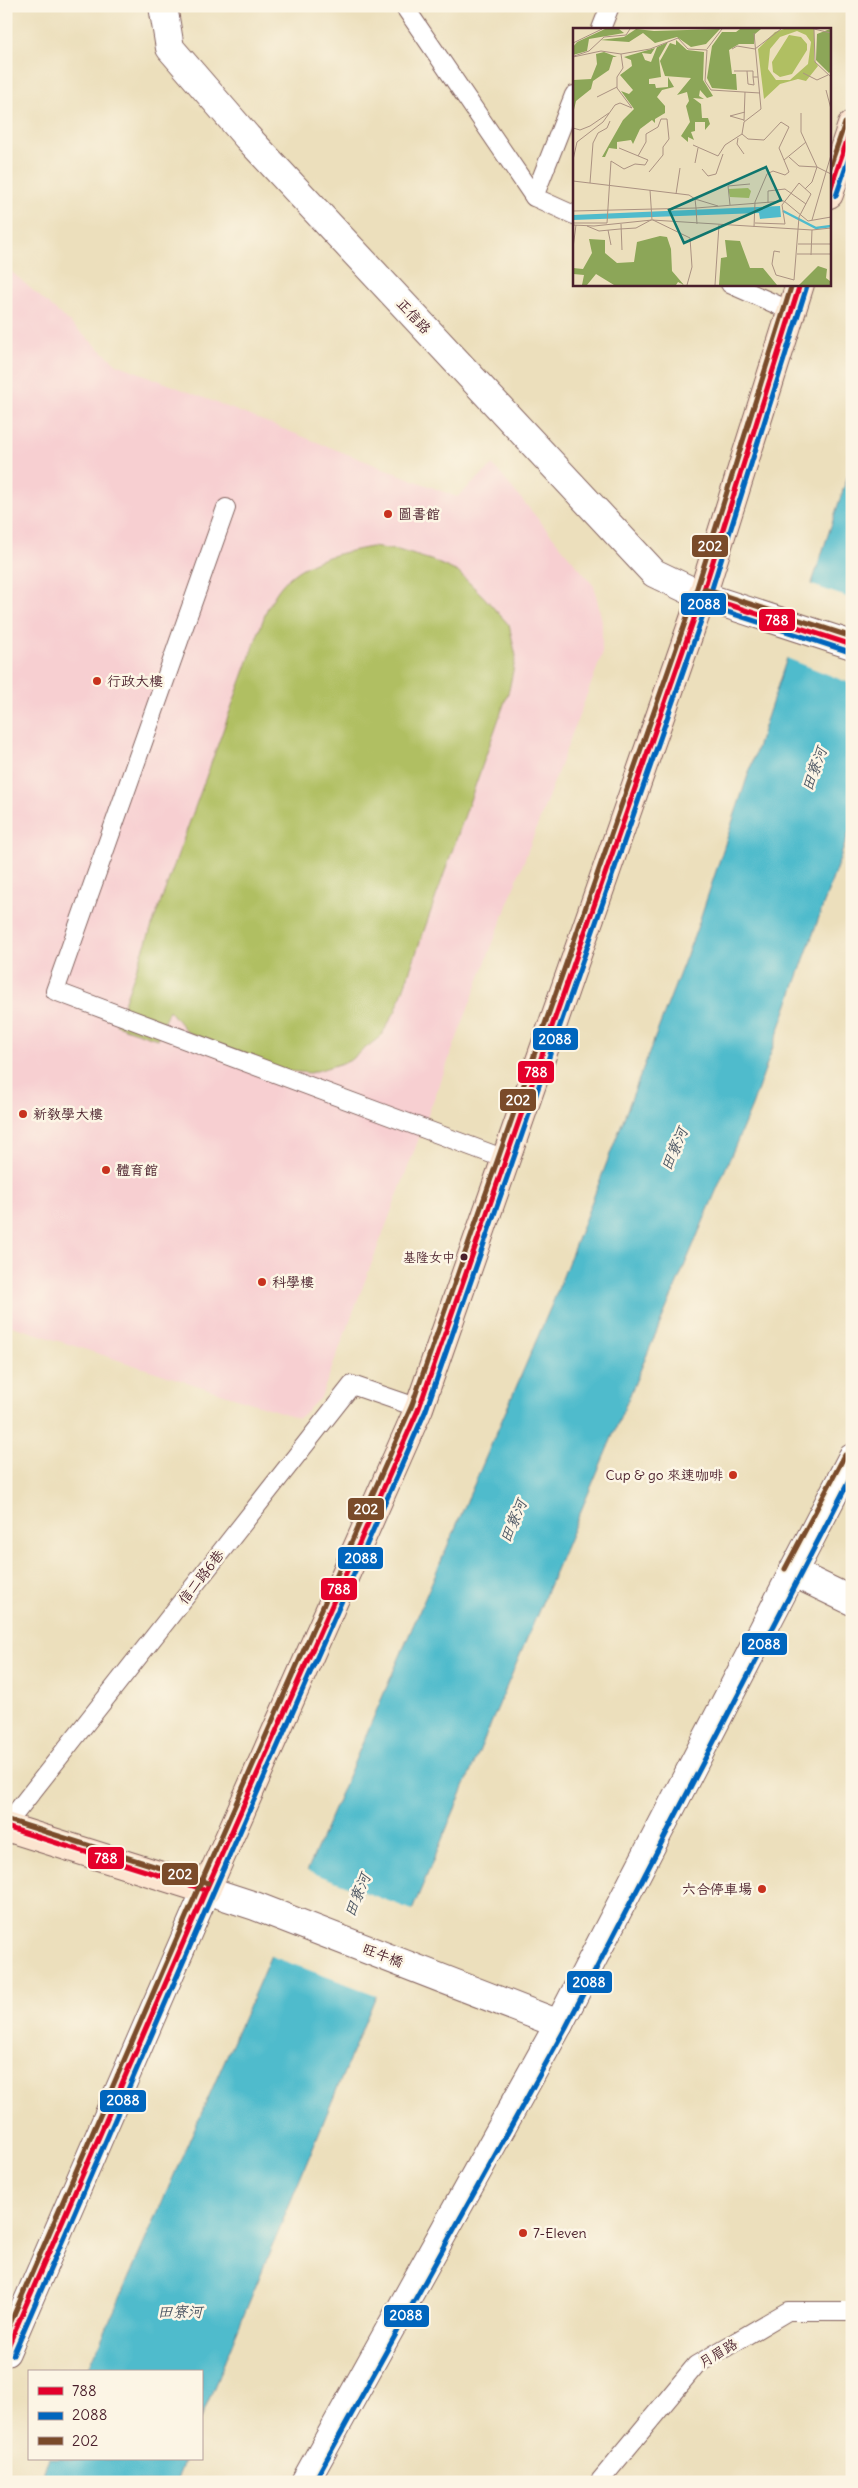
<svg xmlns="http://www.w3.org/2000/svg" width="858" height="2488" font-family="Delius,'LXGW WenKai TC',sans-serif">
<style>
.built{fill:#f7cfd1}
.green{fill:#b0bf62;stroke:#7d6f46}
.water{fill:#50bbcc;stroke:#4d6d7c}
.pier{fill:#ecdfbc}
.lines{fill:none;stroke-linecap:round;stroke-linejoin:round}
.service-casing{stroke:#83625e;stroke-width:20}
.minor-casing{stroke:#83625e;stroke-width:30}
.tertiary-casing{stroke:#83625e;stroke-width:30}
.secondary-casing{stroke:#83625e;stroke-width:30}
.service{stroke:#fff;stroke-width:18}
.minor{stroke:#fff;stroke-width:28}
.tertiary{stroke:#fff;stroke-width:28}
.secondary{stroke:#fce5d0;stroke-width:28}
.bus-1-casing{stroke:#fcf5e5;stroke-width:9}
.bus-2-casing{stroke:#fcf5e5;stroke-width:9}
.bus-3-casing{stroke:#fcf5e5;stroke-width:9}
.bus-1{stroke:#e4002b;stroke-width:5}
.bus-2{stroke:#0065bd;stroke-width:5}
.bus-3{stroke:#7a4b2a;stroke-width:5}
.poi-dot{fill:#c8321e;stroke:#fcf5e5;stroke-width:2}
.bus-dot{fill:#4a1f2b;stroke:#fcf5e5;stroke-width:2}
.labels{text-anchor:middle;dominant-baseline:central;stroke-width:5;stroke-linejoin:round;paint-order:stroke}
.bus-label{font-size:13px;fill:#4a1f2b;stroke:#fcf5e5;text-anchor:end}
.street-label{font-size:14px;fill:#4a1f2b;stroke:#fcf5e5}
.poi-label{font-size:14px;fill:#4a1f2b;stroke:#fcf5e5;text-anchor:start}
.water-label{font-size:15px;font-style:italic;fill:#4c5663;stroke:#fcf5e5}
.inset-river{fill:none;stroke:#50bbcc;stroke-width:2.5}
.inset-road{fill:none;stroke:#ab9282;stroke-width:1}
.view{fill:#0f766e;fill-opacity:0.15;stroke:#0f766e;stroke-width:2.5}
.inset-edge{fill:none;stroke:#4a1f2b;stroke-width:2.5}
.line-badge{stroke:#fcf5e5;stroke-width:2}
.badge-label{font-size:14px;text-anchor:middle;font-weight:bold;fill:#fff}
</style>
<rect width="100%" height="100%" fill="#fcf5e5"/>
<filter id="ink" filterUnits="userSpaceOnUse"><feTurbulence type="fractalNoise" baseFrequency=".02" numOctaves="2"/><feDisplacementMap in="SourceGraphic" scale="10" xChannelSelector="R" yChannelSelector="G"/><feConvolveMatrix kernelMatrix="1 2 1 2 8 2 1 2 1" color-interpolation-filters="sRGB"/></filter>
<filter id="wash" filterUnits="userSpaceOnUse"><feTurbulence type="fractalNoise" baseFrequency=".0096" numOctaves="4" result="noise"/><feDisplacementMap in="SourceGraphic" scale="20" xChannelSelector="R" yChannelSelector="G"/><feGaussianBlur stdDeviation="1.12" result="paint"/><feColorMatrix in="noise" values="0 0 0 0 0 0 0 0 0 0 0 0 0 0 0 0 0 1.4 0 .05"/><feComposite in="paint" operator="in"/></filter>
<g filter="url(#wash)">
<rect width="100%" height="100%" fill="#ecdfbc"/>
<!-- built -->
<path class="built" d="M 6,267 L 117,364 L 457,497 L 493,465 L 594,586 L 602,621 L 602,655 L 321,1397 L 299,1418 L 6,1324 Z"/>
<!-- green -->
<path class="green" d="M 371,547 L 398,550 L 431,560 L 458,572 L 483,596 L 509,625 L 516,656 L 509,690 L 396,1010 L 381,1036 L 349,1061 L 310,1073 L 274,1070 L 187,1032 L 169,1010 L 157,1039 L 116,1025 L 267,609 C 271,603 274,595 279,589 C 299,561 339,553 371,547 Z"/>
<!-- water -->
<g class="water">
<path d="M 852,463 L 852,824 L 752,1106 L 356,2043 L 201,2419 L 201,2372 L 87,2372 L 258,1985 L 555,1297 L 696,931 Z"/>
<path d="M 49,2459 L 185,2459 L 176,2482 L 39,2482 Z"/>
</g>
<!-- pier -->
<g class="pier">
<path d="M 809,584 L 852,599 L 852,684 L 784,657 Z"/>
<path d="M 305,1870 L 415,1911 L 379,1996 L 268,1955 Z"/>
</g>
</g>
<g filter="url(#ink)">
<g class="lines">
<!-- service casing -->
<g class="service-casing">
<g id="service">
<path d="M 404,6 L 534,197"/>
<path d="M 601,29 L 610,6"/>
<path d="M 574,95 L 534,197 L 574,215"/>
<path d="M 730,284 L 791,311"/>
<path d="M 226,508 L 55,991 L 505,1159"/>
<path d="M 6,1825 L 352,1385 L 419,1408"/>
<path d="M 599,2482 L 696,2365 L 788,2311 L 852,2311"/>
</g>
</g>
<!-- minor casing -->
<g class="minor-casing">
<g id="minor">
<path d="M 163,6 L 170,48 L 247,137 L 654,573 L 702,596 L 852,645"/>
<path d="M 792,1572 L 852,1601"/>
<path d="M 206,1890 L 255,1906 L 559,2024"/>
</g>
</g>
<!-- tertiary casing -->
<g class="tertiary-casing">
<g id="tertiary">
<path d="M 6,2352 L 206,1890"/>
<path d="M 305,2482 L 559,2024 L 852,1458"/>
</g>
</g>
<!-- secondary casing -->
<g class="secondary-casing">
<g id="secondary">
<path d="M 829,194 L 852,125"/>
<path d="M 6,1827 L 206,1890 L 419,1408 L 702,596 L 800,284"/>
</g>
</g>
<!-- service -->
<use href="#service" class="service"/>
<!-- minor -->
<use href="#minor" class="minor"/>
<!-- tertiary -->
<use href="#tertiary" class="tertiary"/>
<!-- secondary -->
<use href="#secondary" class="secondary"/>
<!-- bus-1 casing -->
<g class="bus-1-casing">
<g id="bus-1">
<path d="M 829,193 L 852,126"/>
<path d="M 702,596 L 852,645"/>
<path d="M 6,1827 L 206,1890"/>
<path d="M 6,2351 L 206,1890 L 419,1408 L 702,596 L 800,284"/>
</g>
</g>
<!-- bus-2 casing -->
<g class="bus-2-casing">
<g id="bus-2">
<path d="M 836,196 L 852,149"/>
<path d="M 700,603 L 850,652"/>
<path d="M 13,2355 L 213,1893 L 426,1410 L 709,598 L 807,286"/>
<path d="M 314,2482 L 566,2027 L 852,1475"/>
</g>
</g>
<!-- bus-3 casing -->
<g class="bus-3-casing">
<g id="bus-3">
<path d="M 829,170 L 845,123"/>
<path d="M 704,589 L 852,637"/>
<path d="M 785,1569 L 845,1455"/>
<path d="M 8,1820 L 208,1883"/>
<path d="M 6,2333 L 199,1887 L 412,1405 L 695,594 L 792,284"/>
</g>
</g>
<!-- bus-1 -->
<use href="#bus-1" class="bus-1"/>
<!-- bus-2 -->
<use href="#bus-2" class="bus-2"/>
<!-- bus-3 -->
<use href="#bus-3" class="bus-3"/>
</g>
</g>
<!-- markers -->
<g class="poi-dot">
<circle cx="388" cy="514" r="5"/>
<circle cx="97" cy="681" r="5"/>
<circle cx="23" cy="1114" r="5"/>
<circle cx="106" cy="1170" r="5"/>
<circle cx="262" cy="1282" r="5"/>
<circle cx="733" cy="1475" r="5"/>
<circle cx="762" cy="1889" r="5"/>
<circle cx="523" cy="2233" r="5"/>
</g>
<circle class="bus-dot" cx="464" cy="1257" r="4.5"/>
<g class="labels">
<!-- bus labels -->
<g class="bus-label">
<text x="455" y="1257">基隆女中</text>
</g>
<!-- street labels -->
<g class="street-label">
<text transform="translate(414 316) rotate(47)">正信路</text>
<text transform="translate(201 1577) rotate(-52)">信二路6巷</text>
<text transform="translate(383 1955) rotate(21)">旺牛橋</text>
<text transform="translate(718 2353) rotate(-31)">月眉路</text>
</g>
<!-- poi labels -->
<g class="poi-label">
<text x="398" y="514">圖書館</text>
<text x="107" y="681">行政大樓</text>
<text x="33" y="1114">新教學大樓</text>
<text x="116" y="1170">體育館</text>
<text x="272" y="1282">科學樓</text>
<text x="723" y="1475" text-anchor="end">Cup &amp; go 來速咖啡</text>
<text x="752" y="1889" text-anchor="end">六合停車場</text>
<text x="533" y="2233">7-Eleven</text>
</g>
<!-- water labels -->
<g class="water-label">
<text transform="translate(814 769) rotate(-70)">田寮河</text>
<text transform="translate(674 1149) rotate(-67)">田寮河</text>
<text transform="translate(513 1521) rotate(-67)">田寮河</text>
<text transform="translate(357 1895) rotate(-68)">田寮河</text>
<text x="180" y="2311">田寮河</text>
</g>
</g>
<!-- overview -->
<g transform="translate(573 28)">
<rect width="258" height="258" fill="#ecdfbc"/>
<path d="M 211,1 L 241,1 L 241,32 L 245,38 L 233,53 L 225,51 L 207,56 L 191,71 L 185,21 L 202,4 ZM 224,3 L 233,7 L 238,14 L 235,36 L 217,52 L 203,52 L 195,41 L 197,21 L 207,9 ZM 216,7 L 228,9 L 234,16 L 234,22 L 219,46 L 207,49 L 200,44 L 199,34 ZM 175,160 L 178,163 L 176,170 L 157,169 L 155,161 Z" fill="#b0bf62" fill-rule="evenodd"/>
<path d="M 32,1 L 46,1 L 51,5 L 16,11 L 14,23 L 0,27 L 0,19 L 4,14 ZM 63,1 L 81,3 L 147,1 L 133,16 L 118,19 L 104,9 L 82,15 L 70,5 L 56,14 L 27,12 L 51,9 ZM 167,1 L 188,1 L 182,6 L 181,16 L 166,16 L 156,22 L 159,46 L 163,46 L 164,62 L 139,60 L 134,50 L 139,18 L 149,4 L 163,4 ZM 257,1 L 257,44 L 256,45 L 243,32 L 244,6 ZM 103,12 L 114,22 L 131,24 L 130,52 L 140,68 L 134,70 L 127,62 L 126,68 L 131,71 L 120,70 L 128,76 L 129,90 L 135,90 L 137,96 L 132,102 L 132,94 L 122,94 L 122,103 L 118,104 L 121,112 L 115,109 L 115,114 L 108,108 L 117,94 L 113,78 L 116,73 L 114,64 L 104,67 L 118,50 L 92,48 L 87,33 L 97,15 L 103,17 ZM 95,14 L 86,30 L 88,49 L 76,51 L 76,56 L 82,56 L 83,60 L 95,59 L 95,49 L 101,59 L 89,62 L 84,69 L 92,78 L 92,85 L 82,91 L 82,95 L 79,92 L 67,101 L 60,116 L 58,112 L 44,114 L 44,121 L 36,120 L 32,129 L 29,129 L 50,92 L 61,81 L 48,63 L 56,66 L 60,62 L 47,47 L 59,38 L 58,32 L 51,29 L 82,20 L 78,26 L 69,25 L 72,32 L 78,34 L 84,19 ZM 31,24 L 44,29 L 40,29 L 36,42 L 20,53 L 18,61 L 3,73 L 0,86 L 0,52 L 18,51 L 24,36 L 23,26 ZM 87,208 L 94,209 L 98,221 L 99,243 L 111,257 L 105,254 L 103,257 L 41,257 L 23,246 L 14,257 L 9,257 L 11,247 L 0,246 L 0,240 L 10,241 L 19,225 L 16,211 L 32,212 L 32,225 L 44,235 L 61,234 L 64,214 ZM 152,212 L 167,213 L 177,240 L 190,240 L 204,257 L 146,257 L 148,230 L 154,229 ZM 245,238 L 254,241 L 253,250 L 257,253 L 257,257 L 226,257 Z" fill="#8ca658"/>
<path d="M 207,178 L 208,189 L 187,191 L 186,185 L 0,192 L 0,187 Z" fill="#50bbcc"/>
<path class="inset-river" d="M 210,183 L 243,200 L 258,198"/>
<path class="inset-road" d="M 241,1 L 242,34 L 258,49M 241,1 L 258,5M 181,5 L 188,81 L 171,94 L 169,106 L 175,111 L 191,112 L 208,94 L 216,99 L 206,120 L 216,144 L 212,147 L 200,143 L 194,146 L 182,174 L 181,199M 0,15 L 29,1M 134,21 L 149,1M 159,21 L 164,18 L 182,21 L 208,1M 1,28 L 16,23 L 31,9 L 53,7 L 57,1M 0,29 L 28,23 L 48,26 L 77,21 L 105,10 L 115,21 L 134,22 L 132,53 L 138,62 L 187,65M 161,43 L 180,43 L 180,49 L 185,49M 174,43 L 175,56 L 181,57 L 180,49M 230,45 L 244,52 L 255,47M 253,62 L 258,81M 24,69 L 44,59M 228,85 L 228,104 L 244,139 L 239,154 L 232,161M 171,92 L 157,88 L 172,84M 171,93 L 172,64M 0,100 L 7,102 L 17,98 L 36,85M 165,110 L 164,116 L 171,126M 120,117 L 145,128 L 152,117 L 169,106M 65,128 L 73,114 L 73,106 L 85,99 L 88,91 L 94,91 L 96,111 L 90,119 L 90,127 L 76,144M 216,129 L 226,138 L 244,139 L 258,146M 0,132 L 4,114 L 30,94 L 42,77 L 47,75 L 59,80 L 44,60 L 44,49 L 50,40 L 48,26M 211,132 L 233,114M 122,135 L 125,120M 129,141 L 135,148 L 143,146 L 150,126M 0,153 L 116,167 L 122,171 L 123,180 L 211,173 L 235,193 L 258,189M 17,155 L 20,115 L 25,105 L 34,100 L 37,93M 77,162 L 79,192M 103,166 L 107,140M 122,171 L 145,178M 195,175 L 195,163 L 212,161 L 233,176M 157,177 L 155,158 L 177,156M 0,183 L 123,180 L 124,196M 80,192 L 117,210 L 119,239 L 114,257M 239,192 L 258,127M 0,195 L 34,195M 34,195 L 38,133 L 51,141 L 62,136 L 72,137 L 75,132 L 46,120M 182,195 L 212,196 L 209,177 L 226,155 L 238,166 L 226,189 L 221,252 L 203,247 L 199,236 L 201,223 L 207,224M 48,196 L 49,222M 0,197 L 21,198 L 79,192 L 239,202 L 258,200M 14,198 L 26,203 L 47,201 L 63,200 L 78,192M 35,202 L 38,217M 225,216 L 258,216M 0,220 L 3,197M 224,226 L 258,226M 238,227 L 239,202M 142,257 L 146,197"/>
<path class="view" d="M 193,139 L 208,172 L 111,215 L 96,182 Z"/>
<rect width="258" height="258" class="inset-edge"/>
</g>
<g class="line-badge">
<rect x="691" y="534" width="38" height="24" rx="5" fill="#7a4b2a"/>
<rect x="680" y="592" width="47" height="24" rx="5" fill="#0065bd"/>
<rect x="758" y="608" width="38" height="24" rx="5" fill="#e4002b"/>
<rect x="532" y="1027" width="47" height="24" rx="5" fill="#0065bd"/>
<rect x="517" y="1060" width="38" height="24" rx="5" fill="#e4002b"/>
<rect x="499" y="1088" width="38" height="24" rx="5" fill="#7a4b2a"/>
<rect x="347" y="1497" width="38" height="24" rx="5" fill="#7a4b2a"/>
<rect x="337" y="1546" width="47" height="24" rx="5" fill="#0065bd"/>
<rect x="320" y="1577" width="38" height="24" rx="5" fill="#e4002b"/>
<rect x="741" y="1632" width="47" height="24" rx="5" fill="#0065bd"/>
<rect x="87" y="1846" width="38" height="24" rx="5" fill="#e4002b"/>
<rect x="161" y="1862" width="38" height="24" rx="5" fill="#7a4b2a"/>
<rect x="566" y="1970" width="47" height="24" rx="5" fill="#0065bd"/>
<rect x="99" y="2089" width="48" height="24" rx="5" fill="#0065bd"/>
<rect x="383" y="2304" width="47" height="24" rx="5" fill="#0065bd"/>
</g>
<g class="badge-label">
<text x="710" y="551">202</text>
<text x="704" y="609">2088</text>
<text x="777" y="625">788</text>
<text x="555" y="1044">2088</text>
<text x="536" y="1077">788</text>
<text x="518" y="1105">202</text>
<text x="366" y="1514">202</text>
<text x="361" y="1563">2088</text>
<text x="339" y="1594">788</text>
<text x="764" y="1649">2088</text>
<text x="106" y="1863">788</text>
<text x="180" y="1879">202</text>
<text x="589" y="1987">2088</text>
<text x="123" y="2105">2088</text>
<text x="406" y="2320">2088</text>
</g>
<!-- margin -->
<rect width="858" height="2488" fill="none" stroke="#fcf5e5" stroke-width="25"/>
<!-- legend -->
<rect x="28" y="2370" width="175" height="90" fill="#fcf5e5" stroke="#b59f9b"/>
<rect x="38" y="2387" width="25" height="8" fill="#e4002b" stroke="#b59f9b"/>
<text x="72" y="2396" font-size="15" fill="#4a1f2b">788</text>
<rect x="38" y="2412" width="25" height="8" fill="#0065bd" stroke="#b59f9b"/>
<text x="72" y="2420" font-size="15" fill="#4a1f2b">2088</text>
<rect x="38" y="2437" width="25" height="8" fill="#7a4b2a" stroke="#b59f9b"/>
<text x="72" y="2446" font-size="15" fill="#4a1f2b">202</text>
</svg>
